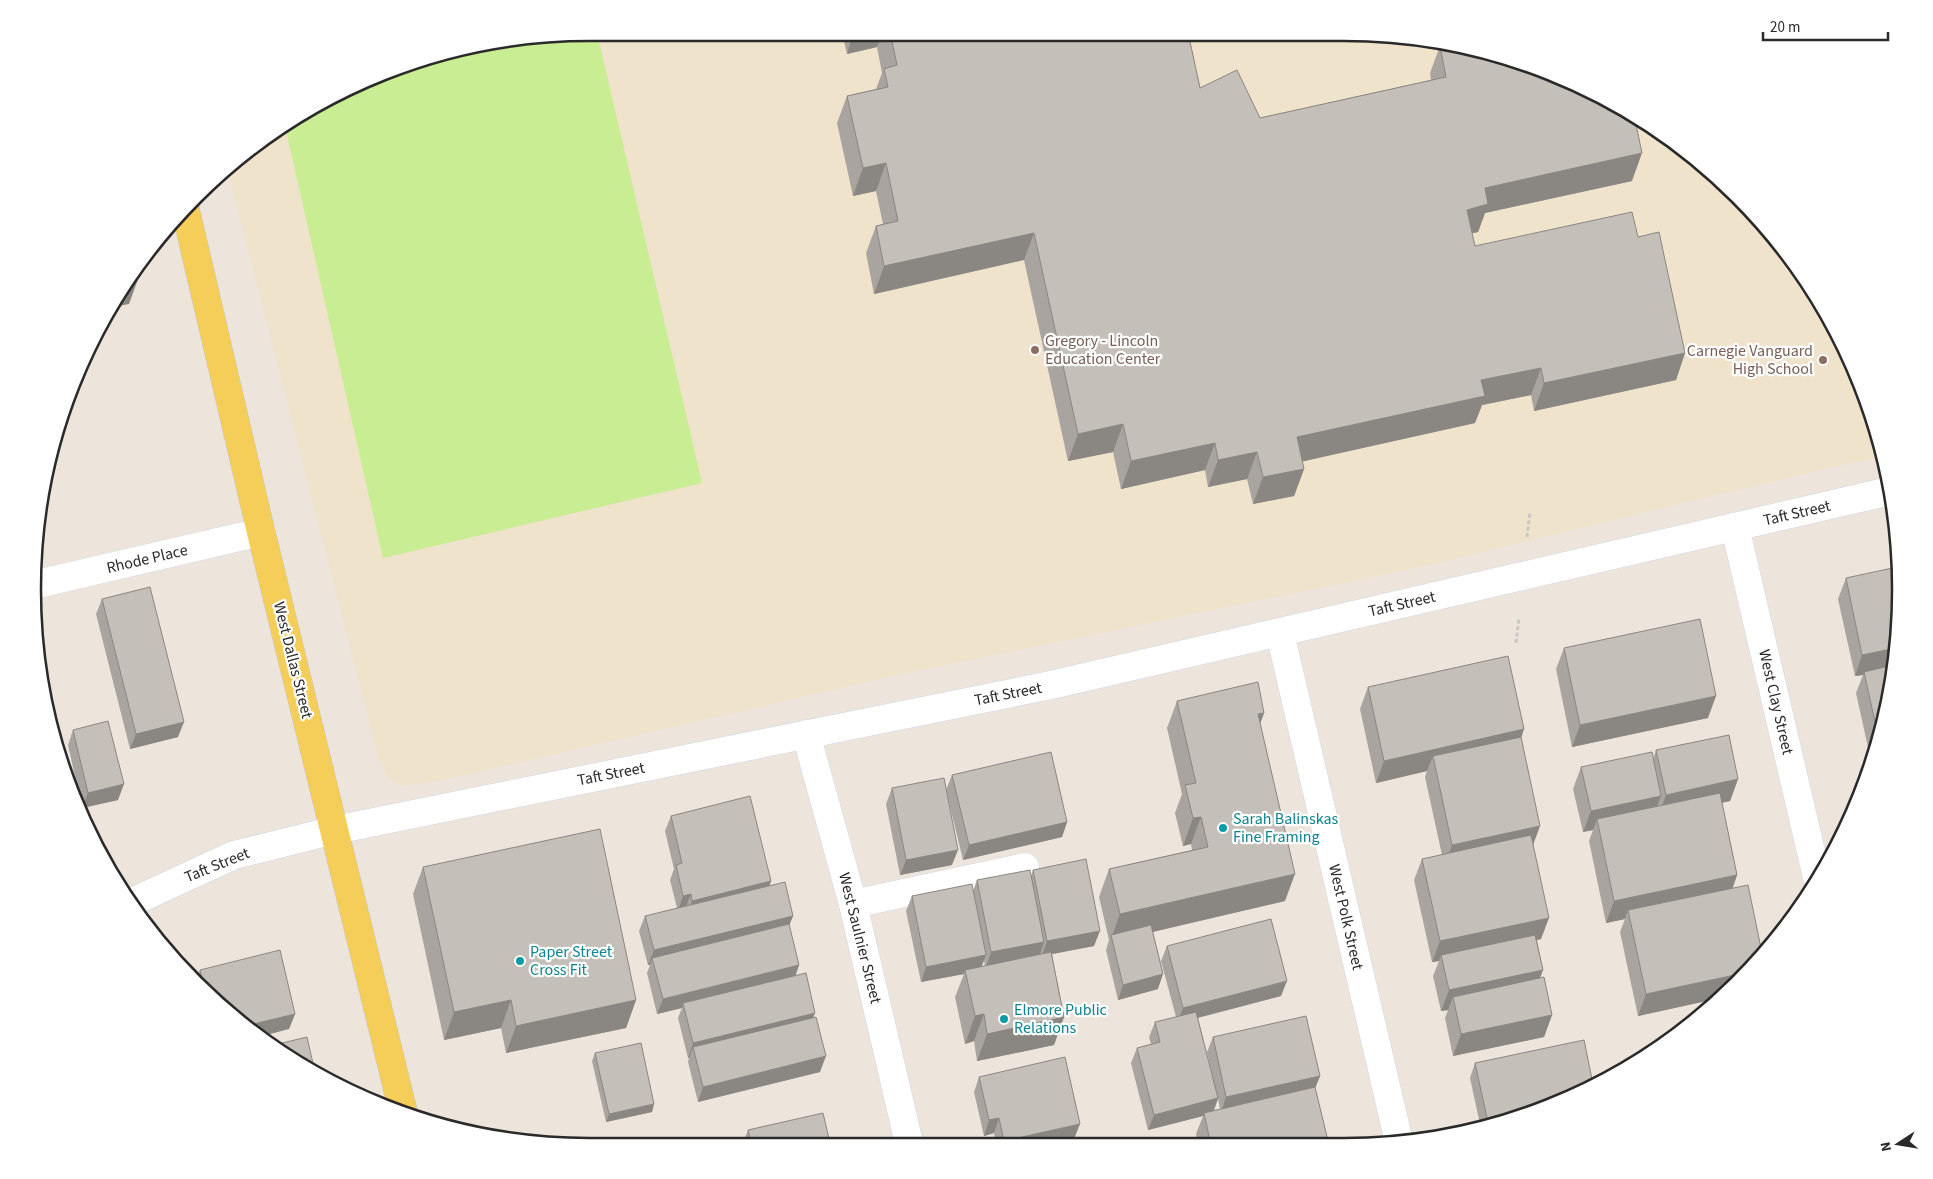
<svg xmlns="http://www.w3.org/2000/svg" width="1933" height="1179" font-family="'Source Sans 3',sans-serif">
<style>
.education{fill:#efe3cb}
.pitch{fill:#c8ed92}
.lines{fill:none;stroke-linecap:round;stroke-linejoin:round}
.minor-casing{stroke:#d1d5e4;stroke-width:29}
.major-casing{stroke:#c8c8c8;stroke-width:29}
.path{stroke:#c8c8c8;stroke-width:3;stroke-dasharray:4 2.5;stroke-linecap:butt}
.minor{stroke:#fff;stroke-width:28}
.major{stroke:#f5ce59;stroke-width:28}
.wall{fill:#a9a49f;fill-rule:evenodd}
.shaded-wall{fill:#8a8682}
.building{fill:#c5bfb9;stroke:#8a8682}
.education-dot{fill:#8d6e63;stroke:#fff;stroke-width:2}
.culture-dot{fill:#0f9aa8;stroke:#fff;stroke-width:2}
.labels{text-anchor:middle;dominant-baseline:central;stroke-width:4.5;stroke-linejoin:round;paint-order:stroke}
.education-label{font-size:16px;fill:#785e54;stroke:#fff;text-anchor:start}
.street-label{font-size:16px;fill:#2a2a2a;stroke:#fff}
.culture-label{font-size:16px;fill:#0d838f;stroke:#fff;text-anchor:start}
.rim{fill:none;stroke:#2a2a2a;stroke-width:2.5}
</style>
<rect width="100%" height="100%" fill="#ede5dc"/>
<!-- education -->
<path class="education" d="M 517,37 L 1416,37 L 1556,75 L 1682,147 L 1762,222 L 1826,311 L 1871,410 L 1882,457 L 1823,469 L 1420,567 L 888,677 L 442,780 L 403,786 L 390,781 L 379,760 L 227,168 L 251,147 L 343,90 L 411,62 Z"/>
<!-- pitch -->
<path class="pitch" d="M 517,37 L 598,37 L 702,483 L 383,558 L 285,126 L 343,90 L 411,62 Z"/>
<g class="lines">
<!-- minor casing -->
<g class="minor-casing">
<g id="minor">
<path d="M 1735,527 L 1817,877"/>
<path d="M 33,585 L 261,532"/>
<path d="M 1280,633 L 1399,1142"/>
<path d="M 806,734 L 853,904 L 909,1143"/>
<path d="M 130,903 L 234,855 L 335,830 L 1051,685 L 1890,491"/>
<path d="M 853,904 L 1025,867"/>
</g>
</g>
<!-- major casing -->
<g class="major-casing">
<path id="major" d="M 185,208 L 261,532 L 403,1111"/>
</g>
<!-- path -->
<g class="path">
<path d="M 1527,537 L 1530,512"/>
<path d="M 1516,643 L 1519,617"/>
</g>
<!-- minor -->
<use href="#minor" class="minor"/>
<!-- major -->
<use href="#major" class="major"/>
</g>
<!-- wall -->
<g class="wall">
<path d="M 843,37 L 1189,37 L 1200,88 L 1260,118 L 1431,80 L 1430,73 L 1440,46 L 1632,181 L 1485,213 L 1478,232 L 1472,233 L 1475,246 L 1638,237 L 1685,353 L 1676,380 L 1534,411 L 1531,395 L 1482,405 L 1475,423 L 1302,461 L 1304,469 L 1294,496 L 1253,504 L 1247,479 L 1208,487 L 1205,470 L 1121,489 L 1113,452 L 1068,461 L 1024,260 L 874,294 L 866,253 L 876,226 L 883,224 L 876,191 L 853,196 L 837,123 L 847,96 L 876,89 L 882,73 L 877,47 L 847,54 Z"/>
<path d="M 1814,295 L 1825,309 L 1813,308 Z"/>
<path d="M 1846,578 L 1882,733 L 1871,761 L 1856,693 L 1863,675 L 1855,676 L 1838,599 Z"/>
<path d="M 102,599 L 178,737 L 130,749 L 96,614 Z"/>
<path d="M 1564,648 L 1708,718 L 1572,747 L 1556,669 Z"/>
<path d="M 1368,687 L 1521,738 L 1533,845 L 1541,939 L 1537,940 L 1543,970 L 1540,978 L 1552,1015 L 1544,1037 L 1453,1056 L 1445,1018 L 1448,1010 L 1441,1011 L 1433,976 L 1439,961 L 1432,962 L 1414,880 L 1422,859 L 1442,855 L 1425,777 L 1427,771 L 1376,783 L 1360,709 Z"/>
<path d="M 1177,701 L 1264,713 L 1260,724 L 1285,901 L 1153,932 L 1158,989 L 1118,1000 L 1106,950 L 1109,940 L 1099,897 L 1109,869 L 1192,850 L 1191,844 L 1183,846 L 1175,813 L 1182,794 L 1167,728 Z"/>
<path d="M 73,730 L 118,800 L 82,808 L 68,745 Z"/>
<path d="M 1656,750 L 1738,779 L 1730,801 L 1722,803 L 1737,875 L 1733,888 L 1762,953 L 1720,998 L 1638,1016 L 1620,932 L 1625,919 L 1606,923 L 1589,841 L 1593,830 L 1583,832 L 1573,789 L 1581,767 L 1653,759 Z"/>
<path d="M 952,775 L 1067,822 L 1062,837 L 963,860 L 946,790 Z"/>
<path d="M 892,788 L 952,865 L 900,875 L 886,804 Z"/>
<path d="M 671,816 L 770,885 L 793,916 L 789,925 L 799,965 L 795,976 L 813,1017 L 820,1072 L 698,1102 L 688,1062 L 689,1058 L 688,1058 L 678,1018 L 682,1008 L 657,1014 L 647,973 L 650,965 L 648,965 L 639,931 L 645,916 L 677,908 L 670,880 L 674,869 L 665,831 Z"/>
<path d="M 423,867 L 636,1000 L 626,1028 L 506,1053 L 501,1028 L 444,1040 L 413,894 Z"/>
<path d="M 1033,870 L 1094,946 L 1052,954 L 1064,1017 L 1054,1045 L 977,1061 L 974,1041 L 965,1044 L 955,997 L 964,974 L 921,982 L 906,911 L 912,896 L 973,891 L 977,880 L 1031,876 ZM 984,960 L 985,966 L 982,966 Z"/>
<path d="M 1167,946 L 1281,996 L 1198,1018 L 1215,1086 L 1207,1052 L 1213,1037 L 1320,1076 L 1315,1088 L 1329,1145 L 1198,1145 L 1196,1134 L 1203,1116 L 1148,1130 L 1131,1063 L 1137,1048 L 1151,1044 L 1149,1037 L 1155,1022 L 1176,1017 L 1161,961 ZM 1218,1099 L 1220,1109 L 1214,1110 Z"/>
<path d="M 200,970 L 295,1014 L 289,1029 L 251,1032 L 195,983 Z"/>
<path d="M 595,1053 L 654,1104 L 652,1112 L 606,1122 L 592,1061 Z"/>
<path d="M 1475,1063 L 1593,1084 L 1488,1127 L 1481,1129 L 1470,1078 Z"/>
<path d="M 979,1077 L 1074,1139 L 1070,1140 L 1070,1144 L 996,1144 L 994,1133 L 984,1136 L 974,1092 Z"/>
<path d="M 748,1130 L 830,1143 L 743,1143 Z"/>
</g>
<!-- shaded-wall -->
<g class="shaded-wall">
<path d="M 852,37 L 881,37 L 877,47 L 847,54 Z"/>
<path d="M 1642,153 L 1632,181 L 1485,213 L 1478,232 L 1457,237 L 1467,210 L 1485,188 Z"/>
<path d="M 886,163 L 876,191 L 853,196 L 863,168 Z"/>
<path d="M 1034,233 L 1024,260 L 874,294 L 884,266 Z"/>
<path d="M 137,282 L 129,304 L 113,307 L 124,285 Z"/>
<path d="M 1817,298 L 1825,309 L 1813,308 Z"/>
<path d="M 1685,353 L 1676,380 L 1534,411 L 1544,383 Z"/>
<path d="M 1541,368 L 1531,395 L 1482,405 L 1475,423 L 1287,465 L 1297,437 L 1481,380 Z"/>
<path d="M 1123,424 L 1113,452 L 1068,461 L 1078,434 Z"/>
<path d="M 1215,443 L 1205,470 L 1121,489 L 1131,461 Z"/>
<path d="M 1257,452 L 1247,479 L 1208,487 L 1218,460 Z"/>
<path d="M 1304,469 L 1294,496 L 1253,504 L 1263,477 Z"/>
<path d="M 1896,648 L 1892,668 L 1864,672 L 1863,675 L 1855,676 L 1862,655 Z"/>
<path d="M 1716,696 L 1708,718 L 1572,747 L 1580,725 Z"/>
<path d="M 1264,713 L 1254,740 L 1258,714 Z"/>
<path d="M 184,722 L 178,737 L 130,749 L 136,734 Z"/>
<path d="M 1524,729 L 1517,751 L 1433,756 L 1427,771 L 1376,783 L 1384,761 Z"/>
<path d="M 1738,779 L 1730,801 L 1658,816 L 1666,795 Z"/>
<path d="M 124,784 L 118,800 L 82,808 L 88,793 Z"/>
<path d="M 1661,796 L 1653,817 L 1597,819 L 1593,830 L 1583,832 L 1591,811 Z"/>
<path d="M 1201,817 L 1191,844 L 1183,846 L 1193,818 Z"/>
<path d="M 1067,822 L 1062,837 L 963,860 L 969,845 Z"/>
<path d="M 1540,826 L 1532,848 L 1444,867 L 1452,845 Z"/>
<path d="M 958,850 L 952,865 L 900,875 L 906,860 Z"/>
<path d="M 1295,874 L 1285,901 L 1113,941 L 1112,936 L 1120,914 Z"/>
<path d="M 1737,875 L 1729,897 L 1628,910 L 1625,919 L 1606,923 L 1614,901 Z"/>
<path d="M 771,881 L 766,897 L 687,916 L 692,901 Z"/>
<path d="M 691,894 L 685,909 L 678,911 L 683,896 Z"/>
<path d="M 793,916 L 787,931 L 652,958 L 650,965 L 648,965 L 654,950 Z"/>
<path d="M 1549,918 L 1541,939 L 1443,960 L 1441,955 L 1439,961 L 1432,962 L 1440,941 Z"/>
<path d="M 1100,931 L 1094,946 L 1042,956 L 1047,941 Z"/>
<path d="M 1044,942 L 1039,957 L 986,967 L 991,952 Z"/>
<path d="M 986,955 L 980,970 L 965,970 L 964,974 L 921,982 L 926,967 Z"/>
<path d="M 799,965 L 794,980 L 683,1003 L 682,1008 L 657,1014 L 663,999 Z"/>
<path d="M 1543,970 L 1535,991 L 1453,997 L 1448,1010 L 1441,1011 L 1449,990 Z"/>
<path d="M 1744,973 L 1720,998 L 1638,1016 L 1646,994 Z"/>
<path d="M 1163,974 L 1158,989 L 1118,1000 L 1123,985 Z"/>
<path d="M 1287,981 L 1281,996 L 1177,1023 L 1183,1008 Z"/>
<path d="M 511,1000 L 501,1028 L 444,1040 L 454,1012 Z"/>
<path d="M 636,1000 L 626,1028 L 506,1053 L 516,1026 Z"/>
<path d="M 815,1013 L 809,1028 L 693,1047 L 689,1058 L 688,1058 L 693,1043 Z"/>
<path d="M 295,1014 L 289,1029 L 259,1037 L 251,1032 L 245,1026 Z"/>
<path d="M 984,1014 L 974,1041 L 965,1044 L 975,1016 Z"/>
<path d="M 1552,1015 L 1544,1037 L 1453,1056 L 1461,1034 Z"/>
<path d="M 1064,1017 L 1054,1045 L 977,1061 L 987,1034 Z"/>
<path d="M 826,1056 L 820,1072 L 698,1102 L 703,1087 Z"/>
<path d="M 1320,1076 L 1314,1091 L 1221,1112 L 1226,1097 Z"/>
<path d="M 1218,1098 L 1213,1113 L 1204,1113 L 1203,1116 L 1148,1130 L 1154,1115 Z"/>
<path d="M 654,1104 L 652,1112 L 606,1122 L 609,1114 Z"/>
<path d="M 999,1118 L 994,1133 L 984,1136 L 989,1120 Z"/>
<path d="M 1080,1124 L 1074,1139 L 1053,1144 L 1003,1144 L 1004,1141 Z"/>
</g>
<!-- building -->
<g class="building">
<path d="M 891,37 L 1189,37 L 1200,88 L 1237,70 L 1260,118 L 1446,77 L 1440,46 L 1445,45 L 1556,75 L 1635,120 L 1642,153 L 1485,188 L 1488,204 L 1467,210 L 1475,246 L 1632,212 L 1638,237 L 1659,232 L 1685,353 L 1544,383 L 1541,368 L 1481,380 L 1485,396 L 1297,437 L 1304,469 L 1263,477 L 1257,452 L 1218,460 L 1215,443 L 1131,461 L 1123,424 L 1078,434 L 1034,233 L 884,266 L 876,226 L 898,221 L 886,163 L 863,168 L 847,96 L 888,87 L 884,69 L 897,65 Z"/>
<path d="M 134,271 L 137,282 L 124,285 L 127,280 Z"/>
<path d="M 1897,567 L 1899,626 L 1896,648 L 1862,655 L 1846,578 Z"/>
<path d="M 150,587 L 184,722 L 136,734 L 102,599 Z"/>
<path d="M 1700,619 L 1716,696 L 1580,725 L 1564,648 Z"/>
<path d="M 1508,656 L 1524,729 L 1384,761 L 1368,687 Z"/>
<path d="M 1893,665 L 1882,733 L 1879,740 L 1864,672 Z"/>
<path d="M 1258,682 L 1264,713 L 1258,714 L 1295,874 L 1120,914 L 1109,869 L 1208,847 L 1201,817 L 1193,818 L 1185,785 L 1196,783 L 1177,701 Z"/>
<path d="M 108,721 L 124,784 L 88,793 L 73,730 Z"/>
<path d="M 1729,735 L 1738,779 L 1666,795 L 1656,750 Z"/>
<path d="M 1521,737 L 1540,826 L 1452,845 L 1433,756 Z"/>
<path d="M 1051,752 L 1067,822 L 969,845 L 952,775 Z"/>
<path d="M 1652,752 L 1661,796 L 1591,811 L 1581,767 Z"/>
<path d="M 944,778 L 958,850 L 906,860 L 892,788 Z"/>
<path d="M 1720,793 L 1737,875 L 1614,901 L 1597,819 Z"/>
<path d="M 750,796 L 771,881 L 692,901 L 691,894 L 683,896 L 676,865 L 682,863 L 671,816 Z"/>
<path d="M 600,829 L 636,1000 L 516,1026 L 511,1000 L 454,1012 L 423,867 Z"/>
<path d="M 1531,835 L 1549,918 L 1440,941 L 1422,859 Z"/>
<path d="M 1086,859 L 1100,931 L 1047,941 L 1033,870 Z"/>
<path d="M 1030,870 L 1044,942 L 991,952 L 977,880 Z"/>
<path d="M 785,882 L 793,916 L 654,950 L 645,916 Z"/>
<path d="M 972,884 L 986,955 L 926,967 L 912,896 Z"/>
<path d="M 1748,885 L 1762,953 L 1744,973 L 1646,994 L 1628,910 Z"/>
<path d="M 1271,919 L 1287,981 L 1183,1008 L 1167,946 Z"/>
<path d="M 789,924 L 799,965 L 663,999 L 652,958 Z"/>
<path d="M 1151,925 L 1163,974 L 1123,985 L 1111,935 Z"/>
<path d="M 1535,935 L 1543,970 L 1449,990 L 1441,955 Z"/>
<path d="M 280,950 L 295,1014 L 245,1026 L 205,991 L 200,970 Z"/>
<path d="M 1051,952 L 1064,1017 L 987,1034 L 984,1014 L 975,1016 L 965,970 Z"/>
<path d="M 806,973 L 815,1013 L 693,1043 L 683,1003 Z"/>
<path d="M 1544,977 L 1552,1015 L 1461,1034 L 1453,997 Z"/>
<path d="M 1196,1012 L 1218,1098 L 1154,1115 L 1137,1048 L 1160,1042 L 1155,1022 Z"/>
<path d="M 1306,1016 L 1320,1076 L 1226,1097 L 1213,1037 Z"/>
<path d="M 816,1017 L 826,1056 L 703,1087 L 693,1047 Z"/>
<path d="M 1681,1030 L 1674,1035 L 1673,1031 Z"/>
<path d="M 307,1037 L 314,1068 L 274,1045 Z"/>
<path d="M 1584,1040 L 1593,1084 L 1489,1127 L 1475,1063 Z"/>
<path d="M 641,1043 L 654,1104 L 609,1114 L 595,1053 Z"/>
<path d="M 1065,1057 L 1080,1124 L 1004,1141 L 999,1118 L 989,1120 L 979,1077 Z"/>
<path d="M 1315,1087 L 1329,1145 L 1211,1145 L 1204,1113 Z"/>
<path d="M 823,1113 L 830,1143 L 751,1143 L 748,1130 Z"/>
<path d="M 1069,1139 L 1070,1144 L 1048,1144 Z"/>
</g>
<!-- markers -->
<g class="education-dot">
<circle cx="1035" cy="350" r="5"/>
<circle cx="1823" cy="360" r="5"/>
</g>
<g class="culture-dot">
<circle cx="1223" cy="828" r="5"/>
<circle cx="520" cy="961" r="5"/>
<circle cx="1004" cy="1019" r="5"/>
</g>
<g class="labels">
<!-- education labels -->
<g class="education-label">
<text x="1045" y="341">Gregory - Lincoln<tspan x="1045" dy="18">Education Center</tspan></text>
<text x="1813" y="351" text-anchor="end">Carnegie Vanguard<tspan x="1813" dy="18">High School</tspan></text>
</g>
<!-- street labels -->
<g class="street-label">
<text transform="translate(1797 513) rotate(-13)">Taft Street</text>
<text transform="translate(147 559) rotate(-13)">Rhode Place</text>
<text transform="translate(1402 604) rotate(-13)">Taft Street</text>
<text transform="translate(293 660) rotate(76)">West Dallas Street</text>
<text transform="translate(1008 694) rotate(-11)">Taft Street</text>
<text transform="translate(1776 702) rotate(77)">West Clay Street</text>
<text transform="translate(611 774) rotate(-11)">Taft Street</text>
<text transform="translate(217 865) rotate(-22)">Taft Street</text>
<text transform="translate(1346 917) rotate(77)">West Polk Street</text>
<text transform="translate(860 938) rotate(76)">West Saulnier Street</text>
</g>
<!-- culture labels -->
<g class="culture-label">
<text x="1233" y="819">Sarah Balinskas<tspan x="1233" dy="18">Fine Framing</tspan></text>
<text x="530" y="952">Paper Street<tspan x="530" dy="18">Cross Fit</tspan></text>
<text x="1014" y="1010">Elmore Public<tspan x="1014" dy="18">Relations</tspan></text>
</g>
</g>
<!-- crop -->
<path d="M0 0H1933V1179H0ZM589 41H1344A548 548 0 0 1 1892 589V590A548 548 0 0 1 1344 1138H589A548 548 0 0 1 41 590V589A548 548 0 0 1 589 41Z" fill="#fff" fill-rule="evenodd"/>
<path class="rim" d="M589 41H1344A548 548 0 0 1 1892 589V590A548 548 0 0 1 1344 1138H589A548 548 0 0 1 41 590V589A548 548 0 0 1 589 41Z"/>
<!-- north arrow -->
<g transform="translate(1898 1144) rotate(258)" stroke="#ffffff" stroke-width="4" paint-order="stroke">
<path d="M0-4L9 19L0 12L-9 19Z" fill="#2a2a2a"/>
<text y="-8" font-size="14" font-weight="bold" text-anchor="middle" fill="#2a2a2a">N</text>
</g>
<!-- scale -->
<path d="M1763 32v8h125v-8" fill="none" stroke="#2a2a2a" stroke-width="2.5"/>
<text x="1770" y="32" font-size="15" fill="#2a2a2a" stroke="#ffffff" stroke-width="4" paint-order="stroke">20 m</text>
</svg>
